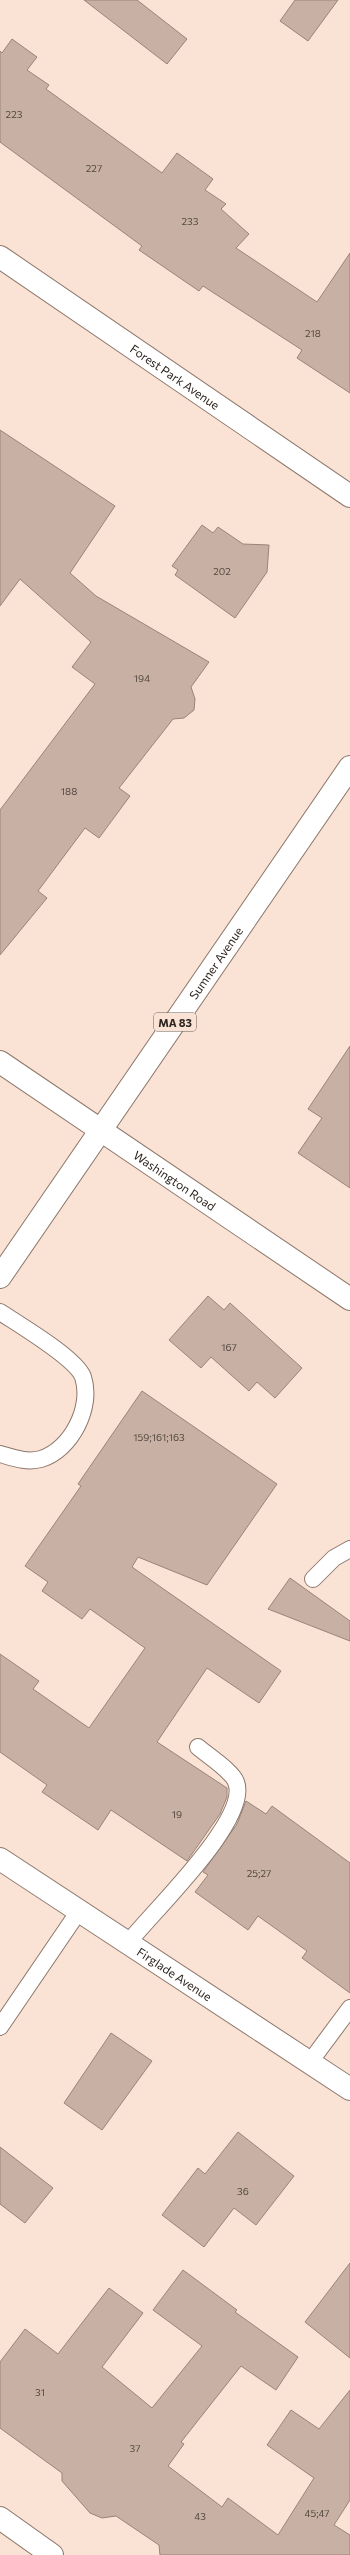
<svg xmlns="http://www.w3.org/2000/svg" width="350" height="2555" font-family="Commissioner,sans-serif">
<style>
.building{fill:#c8b1a4;stroke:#9a8478}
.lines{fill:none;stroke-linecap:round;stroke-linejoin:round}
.service-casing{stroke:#8c776b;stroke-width:18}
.minor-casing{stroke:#8c776b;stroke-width:24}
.tertiary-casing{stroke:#8c776b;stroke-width:24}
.primary-casing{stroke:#8c776b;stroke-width:24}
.service{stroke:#fff;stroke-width:16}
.minor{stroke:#fff;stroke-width:22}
.tertiary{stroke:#fff;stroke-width:22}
.primary{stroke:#fff;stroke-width:22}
.labels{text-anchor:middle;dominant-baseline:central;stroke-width:3;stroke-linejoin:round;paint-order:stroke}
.number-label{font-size:10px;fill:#544841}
.shield{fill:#fae2d4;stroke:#6b5e56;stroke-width:1}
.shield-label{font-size:11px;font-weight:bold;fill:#2e2520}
.street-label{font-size:12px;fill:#2e2520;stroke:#fae2d4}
</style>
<rect width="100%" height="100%" fill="#fae2d4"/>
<!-- building -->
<g class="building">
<path d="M 84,0 L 137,0 L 187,39 L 167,64 Z"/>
<path d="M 295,0 L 338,0 L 308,41 L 280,21 Z"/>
<path d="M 12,39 L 37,57 L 27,70 L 49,85 L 46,89 L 162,173 L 177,153 L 213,179 L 205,190 L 226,204 L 221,209 L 249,234 L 236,248 L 317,302 L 350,253 L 350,393 L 297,358 L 302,350 L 203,286 L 199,291 L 139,250 L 142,246 L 0,142 L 0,51 L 2,53 Z"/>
<path d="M 0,430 L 115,506 L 70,573 L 96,596 L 209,662 L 191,687 L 195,699 L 194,710 L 184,718 L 173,719 L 119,788 L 130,796 L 99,838 L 85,828 L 38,891 L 47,898 L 0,955 L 0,810 L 95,684 L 72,667 L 91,642 L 20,579 L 0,606 Z"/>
<path d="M 202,525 L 213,533 L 218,527 L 243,544 L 269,545 L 267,572 L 235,618 L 175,575 L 178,570 L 172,566 Z"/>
<path d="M 350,1046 L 350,1188 L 298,1153 L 322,1118 L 308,1109 Z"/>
<path d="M 208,1296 L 224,1310 L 230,1303 L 302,1368 L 275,1398 L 257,1382 L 249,1391 L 211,1357 L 201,1368 L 169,1340 Z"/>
<path d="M 142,1391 L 277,1484 L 207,1585 L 138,1557 L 132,1567 L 281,1671 L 259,1703 L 207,1668 L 157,1742 L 227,1788 L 227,1797 L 220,1814 L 187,1861 L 111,1810 L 98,1830 L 42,1792 L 47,1785 L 0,1752 L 0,1654 L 39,1681 L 33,1689 L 89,1728 L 145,1648 L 90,1609 L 82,1619 L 42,1591 L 48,1582 L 25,1566 L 81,1486 L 78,1484 Z"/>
<path d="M 290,1578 L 350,1621 L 350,1641 L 268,1609 Z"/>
<path d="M 246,1801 L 266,1814 L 272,1806 L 350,1863 L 350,1993 L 302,1958 L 307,1951 L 258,1916 L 248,1930 L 195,1892 L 208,1875 L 203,1872 L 237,1824 Z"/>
<path d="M 111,2033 L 152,2061 L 102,2130 L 64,2103 Z"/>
<path d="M 238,2132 L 294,2176 L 256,2225 L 234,2208 L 204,2247 L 162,2215 L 198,2168 L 205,2174 Z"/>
<path d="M 0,2147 L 53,2188 L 25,2223 L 0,2204 Z"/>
<path d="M 350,2263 L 350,2358 L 305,2322 Z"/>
<path d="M 183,2270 L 237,2310 L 235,2312 L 298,2357 L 276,2390 L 241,2366 L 181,2442 L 184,2444 L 168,2466 L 222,2507 L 228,2498 L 278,2535 L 314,2478 L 267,2445 L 291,2410 L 319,2429 L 350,2390 L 350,2500 L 334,2525 L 350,2535 L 350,2555 L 160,2555 L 159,2545 L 116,2516 L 102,2518 L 90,2513 L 62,2481 L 62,2473 L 0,2428 L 0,2362 L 25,2329 L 58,2354 L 109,2288 L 143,2313 L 102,2367 L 152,2408 L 202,2346 L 153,2310 Z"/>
</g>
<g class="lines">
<!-- service casing -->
<g class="service-casing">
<g id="service">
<path d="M 0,1312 C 18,1324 76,1358 83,1377 C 93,1407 71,1450 41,1459 C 27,1463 14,1458 0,1454"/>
<path d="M 313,1579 L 334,1558 L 350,1549"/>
<path d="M 128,1943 C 151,1913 251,1819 236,1782 C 232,1771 207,1755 198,1747"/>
<path d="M 0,2027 L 79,1911"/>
<path d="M 310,2062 L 350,2008"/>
</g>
</g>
<!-- minor casing -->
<g class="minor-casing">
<g id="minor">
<path id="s1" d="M 0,1062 L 350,1299"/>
<path id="s2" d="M 0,1859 L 350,2089"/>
<path d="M 0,2518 L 52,2555"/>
</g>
</g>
<!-- tertiary casing -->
<g class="tertiary-casing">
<g id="tertiary">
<path id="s3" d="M 0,257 L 350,496"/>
</g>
</g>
<!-- primary casing -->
<g class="primary-casing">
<g id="primary">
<path id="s4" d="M 0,1277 L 350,767"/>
</g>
</g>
<!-- service -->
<use href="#service" class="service"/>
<!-- minor -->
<use href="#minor" class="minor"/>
<!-- tertiary -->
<use href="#tertiary" class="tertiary"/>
<!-- primary -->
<use href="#primary" class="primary"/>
</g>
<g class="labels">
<!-- number labels -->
<g class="number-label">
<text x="14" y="114">223</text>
<text x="94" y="168">227</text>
<text x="190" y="221">233</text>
<text x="313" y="333">218</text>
<text x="222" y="571">202</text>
<text x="142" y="678">194</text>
<text x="69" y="791">188</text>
<text x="229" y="1347">167</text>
<text x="159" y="1437">159;161;163</text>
<text x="177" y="1814">19</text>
<text x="259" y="1873">25;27</text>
<text x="243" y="2191">36</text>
<text x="40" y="2392">31</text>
<text x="135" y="2448">37</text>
<text x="317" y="2513">45;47</text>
<text x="200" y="2516">43</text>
</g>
<!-- shield labels -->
<rect class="shield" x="154" y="1013" width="42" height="18" rx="3"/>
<g class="shield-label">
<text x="175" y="1022">MA 83</text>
</g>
<!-- street labels -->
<g class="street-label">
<text stroke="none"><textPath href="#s3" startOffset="212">Forest Park Avenue</textPath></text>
<text stroke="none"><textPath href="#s4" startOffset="381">Sumner Avenue</textPath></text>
<text stroke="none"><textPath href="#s1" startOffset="211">Washington Road</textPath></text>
<text stroke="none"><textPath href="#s2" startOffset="209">Firglade Avenue</textPath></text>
</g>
</g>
</svg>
